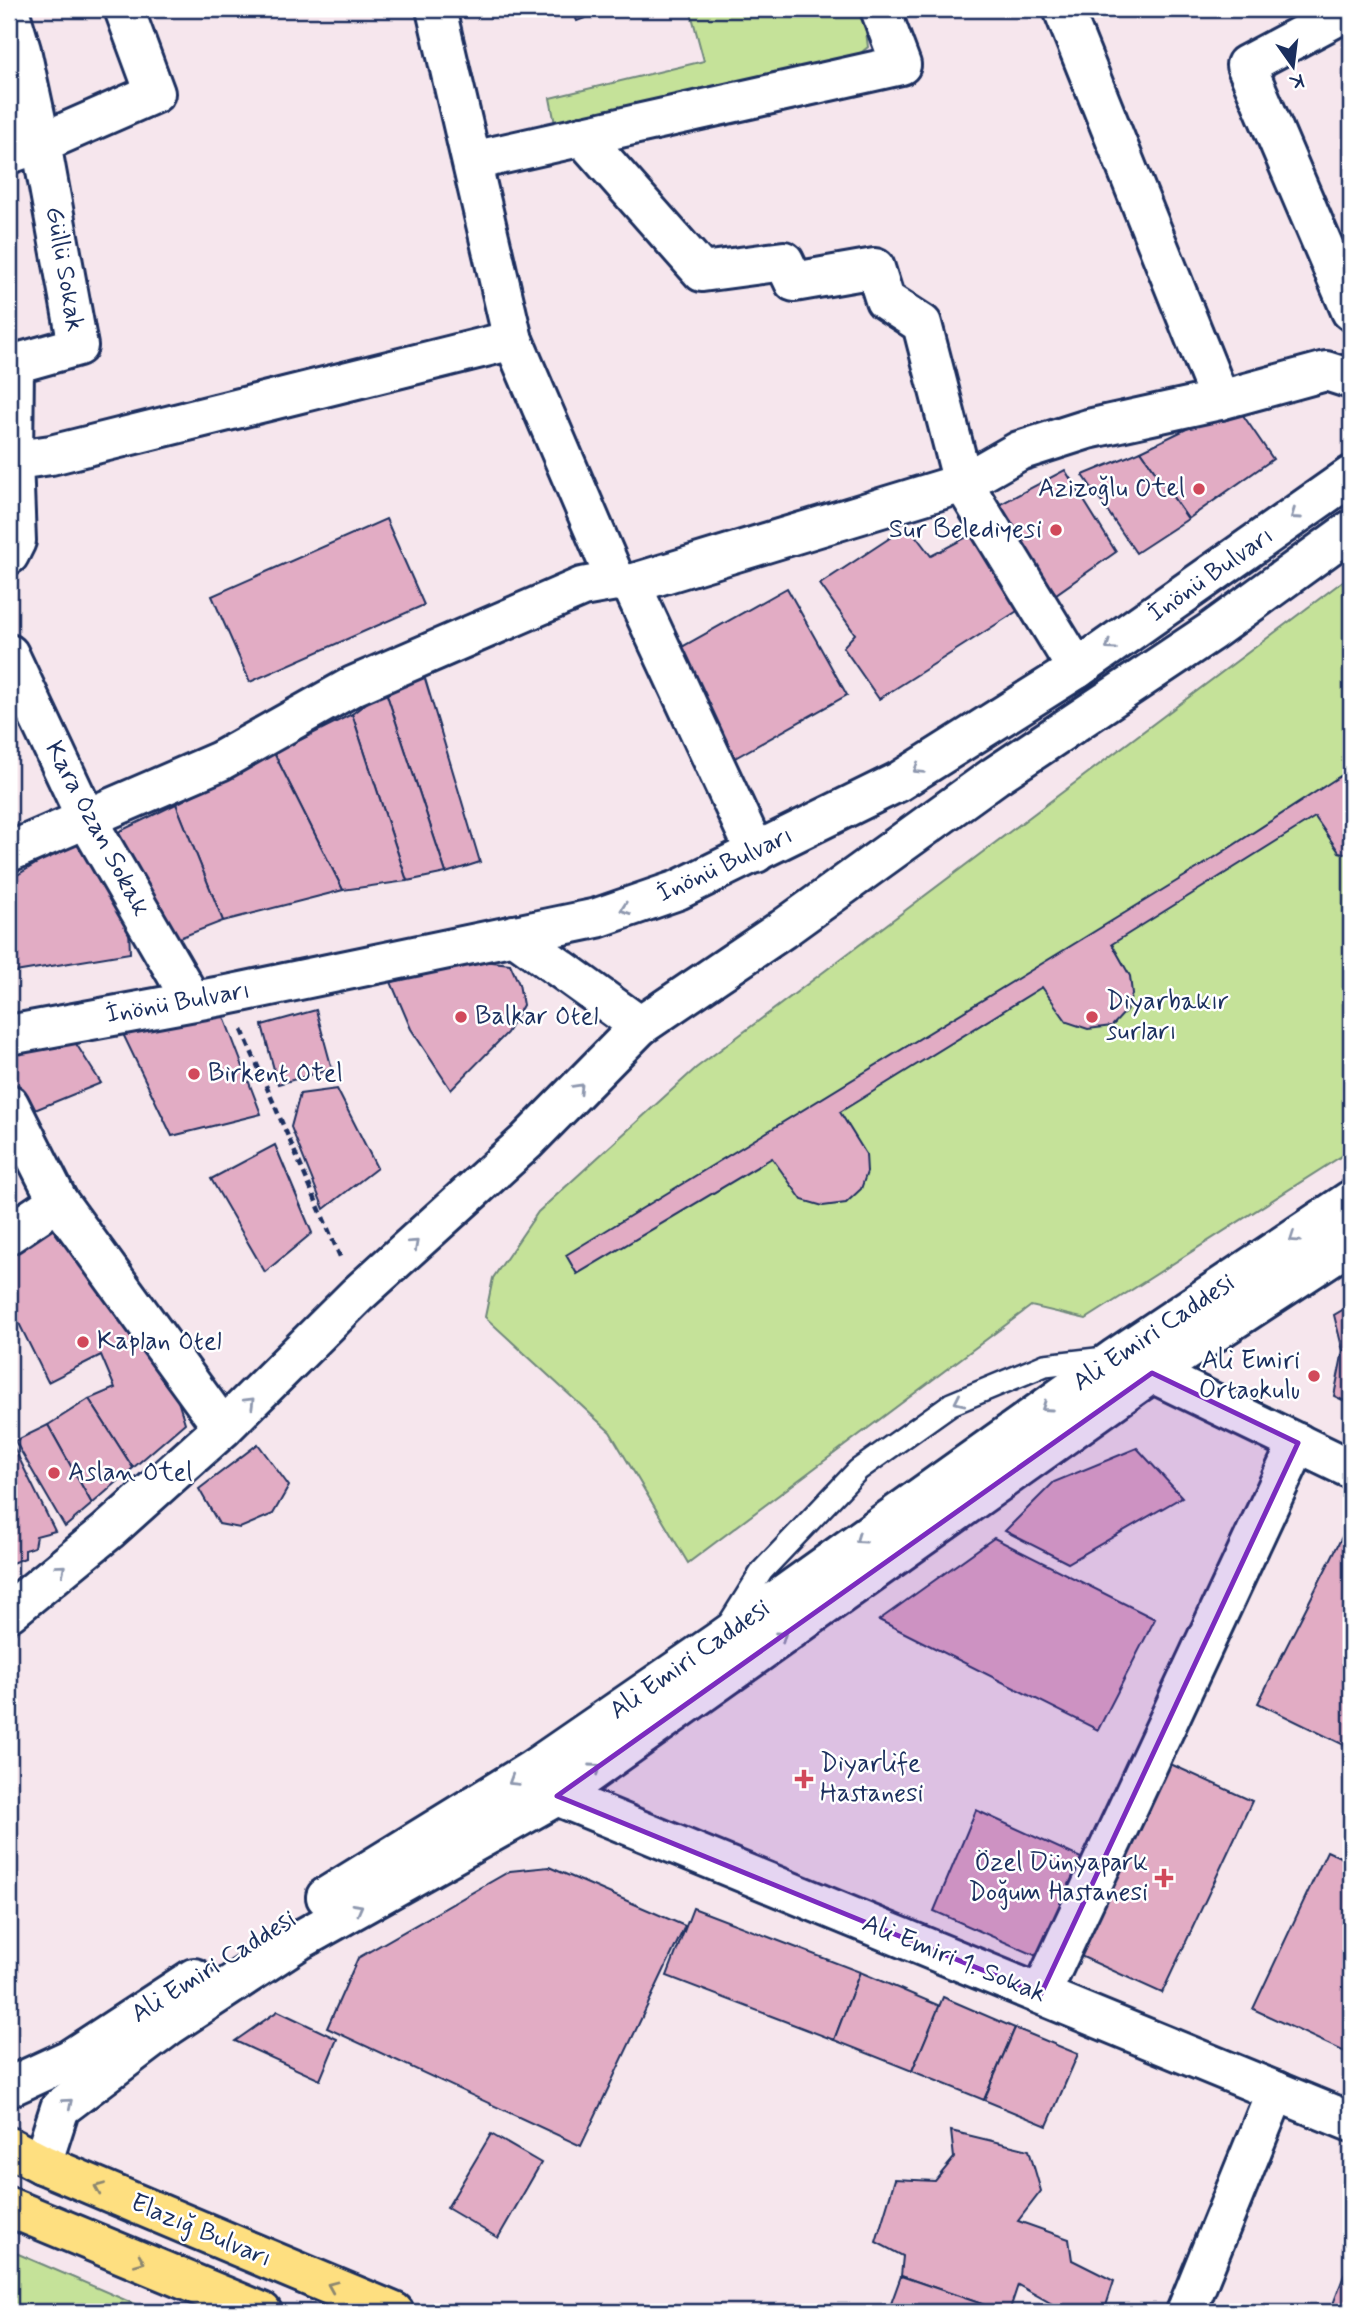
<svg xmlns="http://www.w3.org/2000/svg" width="1360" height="2321" font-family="Mynerve,sans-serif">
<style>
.green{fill:#c5e299;stroke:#70887c;stroke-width:2}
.building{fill:#e2acc4;stroke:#1b2f5e;stroke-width:2}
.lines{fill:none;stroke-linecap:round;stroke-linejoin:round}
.lane-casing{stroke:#1b2f5e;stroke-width:26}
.street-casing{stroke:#1b2f5e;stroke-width:44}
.secondary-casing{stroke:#1b2f5e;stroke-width:44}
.primary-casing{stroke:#1b2f5e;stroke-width:44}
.path{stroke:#1b2f5e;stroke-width:4.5;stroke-dasharray:7 5;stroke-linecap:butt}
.lane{stroke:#fff;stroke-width:21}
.street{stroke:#fff;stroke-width:38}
.secondary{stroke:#fff;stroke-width:38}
.primary{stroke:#fedf80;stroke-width:38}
.oneway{stroke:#8d97ae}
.oneway2{stroke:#8c876f}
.marked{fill:#7b2cbf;fill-opacity:0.2;stroke:#7b2cbf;stroke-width:5;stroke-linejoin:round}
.poi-dot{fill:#d1495b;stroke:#fff;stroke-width:2.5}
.labels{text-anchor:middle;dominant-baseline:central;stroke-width:5;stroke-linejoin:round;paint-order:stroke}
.street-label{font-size:26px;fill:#1b2f5e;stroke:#fff}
.poi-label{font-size:26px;fill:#1b2f5e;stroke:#fff;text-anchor:start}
</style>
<rect width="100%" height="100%" fill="#f6e6ed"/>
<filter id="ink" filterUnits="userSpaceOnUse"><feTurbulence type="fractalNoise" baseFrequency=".0143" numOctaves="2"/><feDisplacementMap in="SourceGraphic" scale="14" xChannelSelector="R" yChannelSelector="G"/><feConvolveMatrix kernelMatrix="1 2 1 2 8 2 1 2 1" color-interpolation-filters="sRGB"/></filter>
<g filter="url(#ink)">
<!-- green -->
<g class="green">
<path d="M 690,9 L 863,9 L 868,47 L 853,59 L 556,129 L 550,98 L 704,61 Z"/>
<path d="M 1351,575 L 1351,1150 L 1086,1319 L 1031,1306 L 688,1563 L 610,1432 L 485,1317 L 493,1278 L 538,1212 L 696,1068 Z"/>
<path d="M 9,2250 L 153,2312 L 9,2312 Z"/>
</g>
<!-- building -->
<g class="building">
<path d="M 572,9 L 609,9 L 577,21 Z"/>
<path d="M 1236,405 L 1273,459 L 1188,519 L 1141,451 Z"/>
<path d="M 1141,451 L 1188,519 L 1136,553 L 1083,475 Z"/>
<path d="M 1065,470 L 1116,552 L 1056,594 L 995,507 Z"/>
<path d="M 386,519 L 424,605 L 250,682 L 212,596 Z"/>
<path d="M 908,526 L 931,556 L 978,531 L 1022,608 L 879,699 L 843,647 L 855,634 L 820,584 Z"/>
<path d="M 787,588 L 847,695 L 735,758 L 675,651 Z"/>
<path d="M 423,672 L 480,862 L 446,873 L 385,689 Z"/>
<path d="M 385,689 L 446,873 L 407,881 L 352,714 Z"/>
<path d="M 352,714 L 407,881 L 343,890 L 274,753 Z"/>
<path d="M 274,753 L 343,890 L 223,921 L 176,804 Z"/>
<path d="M 1351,769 L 1351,855 L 1339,852 L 1315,817 L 1112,944 L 1130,976 L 1132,994 L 1126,1011 L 1112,1026 L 1088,1029 L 1067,1022 L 1042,987 L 840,1112 L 866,1154 L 867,1172 L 861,1189 L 846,1203 L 823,1206 L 802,1200 L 772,1158 L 577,1274 L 566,1255 L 1203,865 Z"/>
<path d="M 176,804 L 223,921 L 169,942 L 112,835 Z"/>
<path d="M 79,838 L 129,928 L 130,953 L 9,973 L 9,880 Z"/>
<path d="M 483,961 L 510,964 L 519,984 L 523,1005 L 507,1033 L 451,1090 L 411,1029 L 391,982 Z"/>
<path d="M 221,1009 L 261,1114 L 172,1136 L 123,1034 Z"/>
<path d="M 316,1010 L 332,1069 L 278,1084 L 262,1025 Z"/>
<path d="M 73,1039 L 101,1083 L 30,1112 L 9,1079 L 9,1055 Z"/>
<path d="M 337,1089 L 377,1168 L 324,1209 L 291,1127 L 300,1094 Z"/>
<path d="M 275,1145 L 312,1233 L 265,1272 L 211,1179 Z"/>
<path d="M 59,1223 L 178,1401 L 185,1423 L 133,1468 L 89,1399 L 115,1388 L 101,1355 L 48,1382 L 10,1305 L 15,1298 L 9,1286 L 9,1255 Z"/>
<path d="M 1351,1305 L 1351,1404 L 1334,1396 L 1343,1351 L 1334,1315 Z"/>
<path d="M 89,1399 L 133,1468 L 92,1504 L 48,1425 Z"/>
<path d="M 48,1425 L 92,1504 L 65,1527 L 15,1441 Z"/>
<path d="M 12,1444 L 55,1531 L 36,1536 L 34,1547 L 25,1550 L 25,1558 L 9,1564 L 9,1446 Z"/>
<path d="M 258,1444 L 289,1486 L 273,1514 L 240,1528 L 219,1524 L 199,1489 Z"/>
<path d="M 1137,1448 L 1182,1497 L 1068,1563 L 1005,1531 L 1054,1482 Z"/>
<path d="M 1351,1519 L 1351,1746 L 1350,1748 L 1258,1703 Z"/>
<path d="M 994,1538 L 1155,1619 L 1098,1730 L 879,1620 Z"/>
<path d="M 1166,1762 L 1252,1801 L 1162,1993 L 1076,1954 Z"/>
<path d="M 976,1810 L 1081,1858 L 1039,1957 L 934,1911 Z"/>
<path d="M 1327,1851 L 1351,1862 L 1351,2043 L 1347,2053 L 1253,2009 Z"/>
<path d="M 549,1867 L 685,1926 L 581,2146 L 327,2028 L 358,1958 L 510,1871 Z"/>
<path d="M 693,1908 L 860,1972 L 834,2040 L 667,1976 Z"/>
<path d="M 860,1972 L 940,2006 L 912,2071 L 834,2040 Z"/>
<path d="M 943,1997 L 1015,2028 L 984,2100 L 912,2071 Z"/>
<path d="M 278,2011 L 337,2039 L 320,2080 L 235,2041 Z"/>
<path d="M 1015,2028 L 1078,2054 L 1047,2126 L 984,2100 Z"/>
<path d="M 951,2131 L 1029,2150 L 1041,2191 L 1018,2221 L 1069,2239 L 1072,2260 L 1114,2281 L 1104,2312 L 1048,2312 L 1052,2304 L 1018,2285 L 1009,2312 L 1005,2312 L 901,2276 L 903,2256 L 876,2242 L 895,2179 L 935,2181 L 954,2158 Z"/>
<path d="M 491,2134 L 541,2163 L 498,2238 L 447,2208 Z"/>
<path d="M 1351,2257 L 1351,2312 L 1330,2312 Z"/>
<path d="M 901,2276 L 982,2304 L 978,2312 L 888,2312 Z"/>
</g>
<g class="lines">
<!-- lane casing -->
<g class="lane-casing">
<path id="lane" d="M 730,1622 L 762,1571 L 858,1470 L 951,1404 L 1045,1365 L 1105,1358"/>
</g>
<!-- street casing -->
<g class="street-casing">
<g id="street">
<path d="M 436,9 L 513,340 L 616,581"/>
<path d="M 1063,9 L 1220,400"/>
<path d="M 1351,9 L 1246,65 L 1351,311"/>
<path d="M 9,10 L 21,50 L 41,143 L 9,154"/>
<path d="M 582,136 L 702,272 L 784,261 L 794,282 L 875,268 L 885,300 L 922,324 L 963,483 L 1077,669"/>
<path d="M 472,161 L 901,65 L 880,9"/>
<path d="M 9,461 L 51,455 L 513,340"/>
<path d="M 9,555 L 16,541 L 13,460 L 14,364 L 78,346 L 41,143 L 155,93 L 124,9"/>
<path d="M 631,584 L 756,853"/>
<path d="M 9,654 L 86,818 L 192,1001"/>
<path d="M 9,852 L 220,761 L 353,686 L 582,587 L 616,581 L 631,584 L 963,483 L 1019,451 L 1088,429 L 1220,400 L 1326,371 L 1351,379"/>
<path d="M 9,1104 L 58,1201 L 223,1428"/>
<path d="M 9,1234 L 58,1201"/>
<path d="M 1125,1360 L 1351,1469"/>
<path d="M 557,1796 L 1351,2122"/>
<path d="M 1041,1994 L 1298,1443"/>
<path d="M 1186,2312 L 1276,2091"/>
</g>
</g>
<!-- secondary casing -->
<g class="secondary-casing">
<g id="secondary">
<path d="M 514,935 L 640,1026"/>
<path d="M 9,1035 L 227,995 L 597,918 L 678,890 L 898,782 L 1077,669 L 1351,476"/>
<path d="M 9,1612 L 108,1531 L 223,1428 L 357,1295 L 526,1142 L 640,1026 L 783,929 L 995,776 L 1212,631 L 1351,530"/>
<path d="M 326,1897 L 532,1770 L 718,1642 L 1117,1357 L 1351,1200"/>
<path d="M 9,2087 L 70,2059 L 194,1978"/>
<path d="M 42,2164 L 60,2108 L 170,2025 L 298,1941 L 557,1796 L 1152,1373 L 1351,1243"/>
</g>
</g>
<!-- primary casing -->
<g class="primary-casing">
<g id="primary">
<path d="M 9,2147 L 42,2164 L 394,2312"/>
<path d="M 9,2207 L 262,2312"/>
</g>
</g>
<!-- path -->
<path class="path" d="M 242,1030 L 341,1259"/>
<!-- lane -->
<use href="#lane" class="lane"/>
<!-- street -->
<use href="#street" class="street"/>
<!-- secondary -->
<use href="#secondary" class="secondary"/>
<!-- primary -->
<use href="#primary" class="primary"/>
</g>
<!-- one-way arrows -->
<defs><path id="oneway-chevron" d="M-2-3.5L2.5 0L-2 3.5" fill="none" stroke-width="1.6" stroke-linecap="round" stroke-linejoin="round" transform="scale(1.75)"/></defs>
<g class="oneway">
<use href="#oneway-chevron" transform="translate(1295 515) rotate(145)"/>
<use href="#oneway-chevron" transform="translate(1110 646) rotate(145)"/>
<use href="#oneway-chevron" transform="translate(918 769) rotate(148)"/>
<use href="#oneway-chevron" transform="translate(625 909) rotate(161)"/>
<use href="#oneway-chevron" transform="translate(579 1088) rotate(-46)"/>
<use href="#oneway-chevron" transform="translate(1294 1238) rotate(146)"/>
<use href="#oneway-chevron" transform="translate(414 1244) rotate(-42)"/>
<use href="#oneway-chevron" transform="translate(959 1401) rotate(155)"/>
<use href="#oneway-chevron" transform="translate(250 1402) rotate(-45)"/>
<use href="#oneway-chevron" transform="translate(1046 1407) rotate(145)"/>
<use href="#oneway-chevron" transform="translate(860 1539) rotate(145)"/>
<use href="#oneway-chevron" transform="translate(61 1569) rotate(-40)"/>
<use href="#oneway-chevron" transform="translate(782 1636) rotate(-35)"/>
<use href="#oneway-chevron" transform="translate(596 1768) rotate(-35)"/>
<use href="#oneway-chevron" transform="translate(513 1781) rotate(148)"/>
<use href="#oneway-chevron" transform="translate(358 1908) rotate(-29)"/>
<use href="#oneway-chevron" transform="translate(68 2103) rotate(-40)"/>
</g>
<g class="oneway2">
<use href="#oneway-chevron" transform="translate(99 2188) rotate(-157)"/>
<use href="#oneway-chevron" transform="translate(140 2261) rotate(23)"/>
<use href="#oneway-chevron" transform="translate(332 2286) rotate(-157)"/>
</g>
</g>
<!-- marked area -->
<path class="marked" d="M 1152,1373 L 1298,1443 L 1041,1994 L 557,1796 Z"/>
<!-- markers -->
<g class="poi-dot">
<circle cx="1199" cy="489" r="7"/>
<circle cx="1056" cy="530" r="7"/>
<circle cx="461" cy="1017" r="7"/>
<circle cx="1092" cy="1017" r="7"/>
<circle cx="194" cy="1074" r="7"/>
<circle cx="83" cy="1342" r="7"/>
<circle cx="1314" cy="1376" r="7"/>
<circle cx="54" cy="1473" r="7"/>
<path d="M800.5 1768.5h7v7h7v7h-7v7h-7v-7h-7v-7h7z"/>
<path d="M1160.5 1867.5h7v7h7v7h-7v7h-7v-7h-7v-7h7z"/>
</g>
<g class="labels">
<!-- street labels -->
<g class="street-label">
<text transform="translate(64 269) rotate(80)">Güllü Sokak</text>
<text transform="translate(1211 575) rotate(-35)">İnönü Bulvarı</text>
<text transform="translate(97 829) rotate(62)">Kara Ozan Sokak</text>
<text transform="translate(725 865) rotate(-25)">İnönü Bulvarı</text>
<text transform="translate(178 1003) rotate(-10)">İnönü Bulvarı</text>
<text transform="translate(1154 1333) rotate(-34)">Ali Emiri Caddesi</text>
<text transform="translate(690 1660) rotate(-35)">Ali Emiri Caddesi</text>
<text transform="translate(954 1959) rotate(22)">Ali Emiri 1. Sokak</text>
<text transform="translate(214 1967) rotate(-32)">Ali Emiri Caddesi</text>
<text transform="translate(201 2231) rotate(23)">Elazığ Bulvarı</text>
</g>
<!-- poi labels -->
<g class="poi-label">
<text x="1185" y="489" text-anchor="end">Azizoğlu Otel</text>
<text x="1042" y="530" text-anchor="end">Sur Belediyesi</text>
<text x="1106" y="1002">Diyarbakır<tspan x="1106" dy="30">surları</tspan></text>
<text x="475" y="1017">Balkar Otel</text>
<text x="208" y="1074">Birkent Otel</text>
<text x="97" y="1342">Kaplan Otel</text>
<text x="1300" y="1361" text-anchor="end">Ali Emiri<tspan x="1300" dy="30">Ortaokulu</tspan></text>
<text x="68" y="1473">Aslan Otel</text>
<text x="820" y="1764">Diyarlife<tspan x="820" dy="30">Hastanesi</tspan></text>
<text x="1148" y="1863" text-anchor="end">Özel Dünyapark<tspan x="1148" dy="30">Doğum Hastanesi</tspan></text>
</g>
</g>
<!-- margin -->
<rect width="1360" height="2321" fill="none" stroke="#fff" stroke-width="35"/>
<rect x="18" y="18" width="1325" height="2286" fill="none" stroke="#1b2f5e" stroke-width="2.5" filter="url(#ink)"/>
<!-- north arrow -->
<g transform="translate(1293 66) rotate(166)" stroke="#ffffff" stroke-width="5" paint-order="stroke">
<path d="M0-5L12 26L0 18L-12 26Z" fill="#1b2f5e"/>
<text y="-10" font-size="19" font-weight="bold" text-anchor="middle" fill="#1b2f5e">K</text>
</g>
</svg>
